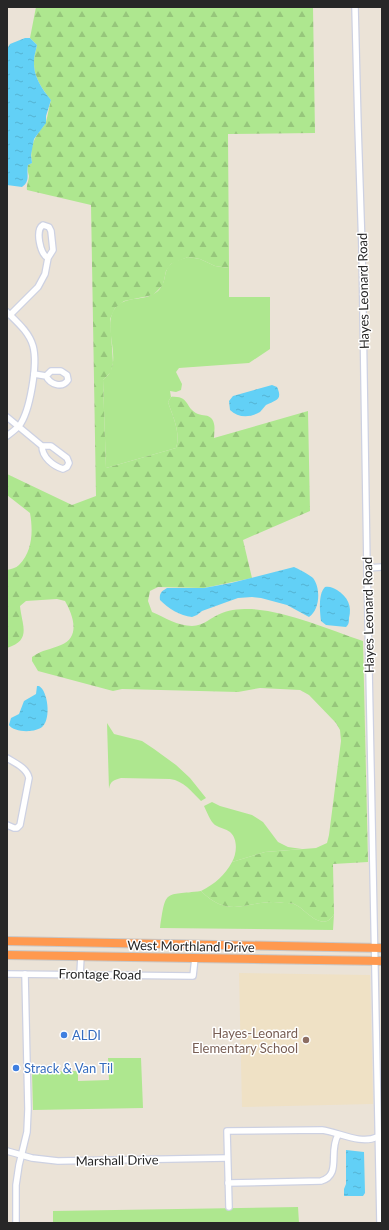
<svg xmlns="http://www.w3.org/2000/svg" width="389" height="1230" font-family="Lato,sans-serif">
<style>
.education{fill:#efe1c5}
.grass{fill:#aee78f}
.forest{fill:url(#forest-firs)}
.water{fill:url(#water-ripples)}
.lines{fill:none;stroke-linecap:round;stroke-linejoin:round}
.minor-casing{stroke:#cdd1e2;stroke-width:8}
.highway-casing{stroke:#c7c7c7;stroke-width:10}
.minor{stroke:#fff;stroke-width:5.5}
.highway{stroke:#ff994f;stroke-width:8}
.shop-dot{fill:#3f7fe0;stroke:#fff;stroke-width:1.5}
.education-dot{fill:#8d6e63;stroke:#fff;stroke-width:1.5}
.labels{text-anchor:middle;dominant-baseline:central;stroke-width:3;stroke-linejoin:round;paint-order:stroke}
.street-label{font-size:13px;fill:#272727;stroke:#fff}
.education-label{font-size:13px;fill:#785e54;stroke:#fff;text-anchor:end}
.shop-label{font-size:13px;fill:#366cbe;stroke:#fff;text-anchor:start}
</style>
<defs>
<pattern id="forest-firs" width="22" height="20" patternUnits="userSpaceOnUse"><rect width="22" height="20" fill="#aee78f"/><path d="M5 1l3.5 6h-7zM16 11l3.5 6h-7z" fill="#96c67b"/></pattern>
<pattern id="water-ripples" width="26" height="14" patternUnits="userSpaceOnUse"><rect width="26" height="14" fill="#62d0f6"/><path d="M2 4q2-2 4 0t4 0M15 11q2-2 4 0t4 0" fill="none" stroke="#55b3d3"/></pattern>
</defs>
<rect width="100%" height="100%" fill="#ebe3d7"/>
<!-- education -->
<path class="education" d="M 239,973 L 370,975 L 373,1104 L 242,1107 Z"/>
<!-- grass -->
<g class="grass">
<path d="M 188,257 L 200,259 L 215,266 L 229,268 L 229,297 L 270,297 L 270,349 L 249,363 L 179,368 L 176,372 L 182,384 L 181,390 L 176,392 L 170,391 L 171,397 L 168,402 C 173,417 181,433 176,448 L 106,468 L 103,380 C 106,377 110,374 111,370 C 119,352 102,323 116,307 C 127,295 146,302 158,291 C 168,281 162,272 171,264 C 174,261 183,259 188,257 Z"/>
<path d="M 107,723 L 114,734 L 142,741 L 154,749 L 176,765 L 190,778 L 206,798 L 201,801 C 191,791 184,781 170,779 L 121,778 C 114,780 110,781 109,789 Z"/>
<path d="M 212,802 L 220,806 L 252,815 L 263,822 L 278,842 L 288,847 L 302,849 L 265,852 L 232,862 C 237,853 238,839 230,832 C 226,829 220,828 215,825 C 210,821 207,812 204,806 Z"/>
<path d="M 201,891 C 232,922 250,897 284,903 C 288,903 293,903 296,905 C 305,909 323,934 334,914 L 333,930 L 160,928 C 166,888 164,896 201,891 Z"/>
<path d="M 108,1058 L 141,1058 L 143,1108 L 33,1110 L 32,1072 L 78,1071 L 78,1081 L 109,1080 Z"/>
<path d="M 298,1207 L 299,1223 L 53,1223 L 53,1211 Z"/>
</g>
<!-- forest -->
<path class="forest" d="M 36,7 L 313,7 L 315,133 L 228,134 L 229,268 L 215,266 L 200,259 L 188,257 L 171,264 L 166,271 L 163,285 L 153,295 L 124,301 L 115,308 L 110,319 L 113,363 L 111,372 L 103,380 L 106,468 L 176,448 C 181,433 173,417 168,402 L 171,397 C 190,395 185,409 198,414 C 203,416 208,414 212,419 C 216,425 214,432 214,438 L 308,411 L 310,511 L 243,540 L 252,578 L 204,588 L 158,587 L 150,591 L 148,601 L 152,612 C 164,617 178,626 192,626 C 204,626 211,617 222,613 C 231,609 242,609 252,609 C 290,612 327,629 363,641 L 368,862 L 333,864 L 334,914 C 323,934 305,909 296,905 C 293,903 288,903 284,903 C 250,897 232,922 201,891 C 215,884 225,875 232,862 L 265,852 L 316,848 L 327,843 L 329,835 L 341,741 L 340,730 L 336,723 L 309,695 L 300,690 L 260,688 L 238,692 L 122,689 L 113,691 L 38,671 L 32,661 L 32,657 C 43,649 50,650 61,645 C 81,637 73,615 65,601 L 57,599 L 26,601 L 20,606 C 22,626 32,640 7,648 L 7,570 C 11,569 16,568 19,565 C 33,551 33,530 30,513 L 7,495 L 7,474 L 72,505 L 96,496 L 91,205 L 27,190 C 26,185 29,181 29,176 C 28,172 27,170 28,165 L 32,163 C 30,151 32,142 39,132 C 41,129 45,125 46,122 C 48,114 49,107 51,100 C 42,89 33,76 34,61 C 34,56 36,50 37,45 L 30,38 Z"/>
<!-- water -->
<g class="water">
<path d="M 25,38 L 30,38 L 37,45 C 36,50 34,56 34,61 C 33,76 42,89 51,100 L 46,116 L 46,123 L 34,139 L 31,155 L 32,163 L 28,165 C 26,174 31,181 22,187 L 7,185 L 7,49 L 10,44 Z"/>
<path d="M 272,385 L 277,387 C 283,400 276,400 266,405 C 264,407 262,410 260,412 C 250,418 238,418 230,410 L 229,401 L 233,396 Z"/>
<path d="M 294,567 C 297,568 310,575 313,578 C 321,588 320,610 309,617 L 287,605 L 261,598 L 252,597 L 238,598 L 224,603 L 202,611 L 197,615 L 192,617 C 180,616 168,608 160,600 C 159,593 162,591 167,588 L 204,588 L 231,583 Z"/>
<path d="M 325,587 C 330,586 333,588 337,590 C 348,597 352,606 349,618 C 349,622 349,624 346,627 L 326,625 L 321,621 C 320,611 318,594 325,587 Z"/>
<path d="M 37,686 L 39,686 C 48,691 51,718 43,726 C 37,733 14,733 9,725 L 11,718 L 19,714 L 24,701 L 36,694 Z"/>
<path d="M 346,1150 L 364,1152 L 365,1193 L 363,1196 L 344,1196 L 344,1189 L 346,1184 Z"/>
</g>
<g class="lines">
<!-- minor casing -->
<g class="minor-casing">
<g id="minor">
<path d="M 355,7 L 358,126 L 362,249 L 367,568 L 380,1223"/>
<path d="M 7,312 C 17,322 29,332 33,346 C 38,364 30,412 19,426 C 15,430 11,433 7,436"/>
<path d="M 10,315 L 38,287 L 45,274 L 48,258 L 53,250 L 51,231 L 49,227 L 43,225 C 35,230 40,254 48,258"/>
<path d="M 34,374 L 46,376 C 50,384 62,389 68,380 L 67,375 L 61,371 L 51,371 L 46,376"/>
<path d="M 7,417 L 42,446 C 42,457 53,466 63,469 L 67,467 L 69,463 L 67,458 L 51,446 L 42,446"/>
<path d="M 367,568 L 382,567"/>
<path d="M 7,758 C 15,763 27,768 29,778 L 20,825 L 17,828 L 14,828 L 7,825"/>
<path d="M 7,974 L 193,976 L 195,958"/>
<path d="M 80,974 L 81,956"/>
<path d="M 7,1151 L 32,1158 L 58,1161 L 227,1158"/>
<path d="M 228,1183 L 321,1181 C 342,1175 328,1152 338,1135"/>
<path d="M 229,1207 L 227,1131 L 322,1130 C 338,1132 361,1145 377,1137"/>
<path d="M 16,1223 L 16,1185 L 19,1165 L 27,1132 L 28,1109 L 25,974"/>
</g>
</g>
<!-- highway casing -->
<g class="highway-casing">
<g id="highway">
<path d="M 7,941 C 132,944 257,946 382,948"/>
<path d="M 7,955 L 382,961"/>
</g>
</g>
<!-- minor -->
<use href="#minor" class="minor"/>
<!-- highway -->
<use href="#highway" class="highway"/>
</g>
<!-- markers -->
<g class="shop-dot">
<circle cx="64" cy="1035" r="4"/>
<circle cx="16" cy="1068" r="4"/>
</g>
<circle class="education-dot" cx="306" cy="1040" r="4"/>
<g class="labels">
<!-- street labels -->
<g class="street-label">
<text transform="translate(363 291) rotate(-91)">Hayes Leonard Road</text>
<text transform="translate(368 615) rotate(-91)">Hayes Leonard Road</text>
<text transform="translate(191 946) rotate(1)">West Morthland Drive</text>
<text transform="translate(100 974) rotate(1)">Frontage Road</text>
<text transform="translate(117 1160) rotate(-1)">Marshall Drive</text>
</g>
<!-- education labels -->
<g class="education-label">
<text x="298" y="1033">Hayes-Leonard<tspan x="298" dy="15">Elementary School</tspan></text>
</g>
<!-- shop labels -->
<g class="shop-label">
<text x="72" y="1035">ALDI</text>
<text x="24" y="1068">Strack &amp; Van Til</text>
</g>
</g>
<!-- border -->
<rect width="389" height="1230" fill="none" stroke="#272727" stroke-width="16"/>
</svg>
